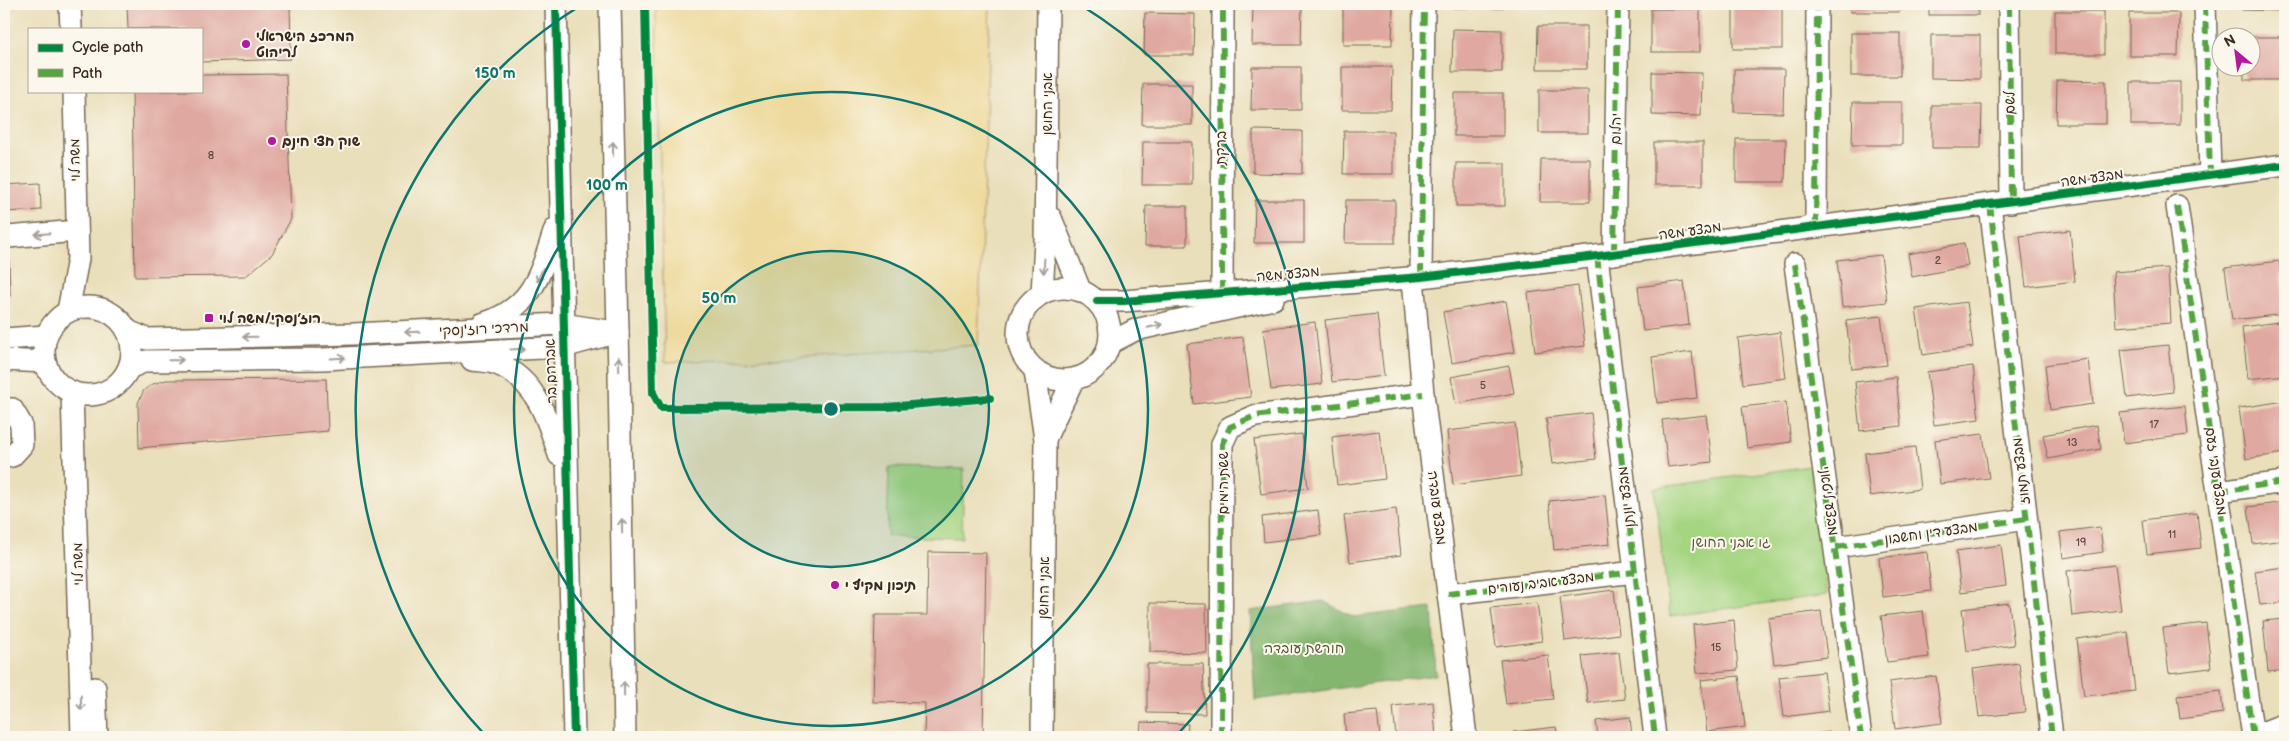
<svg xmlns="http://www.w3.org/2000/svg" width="2289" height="741" font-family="'Balsamiq Sans','Playpen Sans Hebrew',sans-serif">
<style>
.green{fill:#a6d582;stroke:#708050}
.forest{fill:#84b670;stroke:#607047}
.sand{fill:#eeda9e;stroke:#94825e}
.building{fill:#dfa8a0}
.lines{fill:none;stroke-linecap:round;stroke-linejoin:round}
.minor-casing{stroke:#786955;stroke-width:24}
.minor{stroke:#fff;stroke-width:21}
.quiet{stroke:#54a441;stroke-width:6;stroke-dasharray:12 6;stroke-linecap:butt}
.cycleway-casing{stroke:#fbf7ec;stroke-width:11}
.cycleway{stroke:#00873e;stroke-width:8}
.oneway{stroke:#a79f9a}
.ring{fill:none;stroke:#0f766e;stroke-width:2.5}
.poi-dot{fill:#b5179e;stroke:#fbf7ec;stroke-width:2}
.labels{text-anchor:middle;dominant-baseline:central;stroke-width:4;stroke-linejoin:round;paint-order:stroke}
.number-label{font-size:11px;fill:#644a3e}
.poi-label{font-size:14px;font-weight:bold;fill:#3b2a1e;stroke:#fbf7ec;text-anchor:start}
.street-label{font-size:14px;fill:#3b2a1e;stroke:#fbf7ec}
.park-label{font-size:14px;fill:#565537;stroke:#fbf7ec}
.centre{fill:#0f766e;stroke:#fbf7ec;stroke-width:2.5}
.ring-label{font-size:15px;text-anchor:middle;font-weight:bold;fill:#0f766e;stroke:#fbf7ec;stroke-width:4;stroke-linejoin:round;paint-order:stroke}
</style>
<rect width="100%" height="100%" fill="#fbf7ec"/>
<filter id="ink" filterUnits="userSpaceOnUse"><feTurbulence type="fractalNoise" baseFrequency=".02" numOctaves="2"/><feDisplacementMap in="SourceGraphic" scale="10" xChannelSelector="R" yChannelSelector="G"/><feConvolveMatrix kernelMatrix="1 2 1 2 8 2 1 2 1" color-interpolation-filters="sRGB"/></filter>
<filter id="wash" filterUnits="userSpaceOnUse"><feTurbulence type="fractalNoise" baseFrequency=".0096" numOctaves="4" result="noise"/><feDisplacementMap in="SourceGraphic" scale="20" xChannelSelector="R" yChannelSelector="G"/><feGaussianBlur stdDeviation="1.12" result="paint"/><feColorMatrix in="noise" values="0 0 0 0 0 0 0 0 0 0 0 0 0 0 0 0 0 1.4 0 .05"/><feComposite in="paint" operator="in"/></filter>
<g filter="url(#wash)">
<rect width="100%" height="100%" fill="#eadfbb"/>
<!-- green -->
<g class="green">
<path d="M 1810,466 L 1827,595 L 1670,616 L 1654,488 Z"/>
<path d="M 889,467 L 964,469 L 962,538 L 887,536 Z"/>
</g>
<!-- forest -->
<path class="forest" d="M 1323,601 L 1353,617 L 1432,608 L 1436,675 L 1255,700 L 1250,611 Z"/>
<!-- sand -->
<path class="sand" d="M 656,4 L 990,4 L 978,345 L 790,358 L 665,362 Z"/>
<g id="blocks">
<!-- building -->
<g class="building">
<path d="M 127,4 L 290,4 L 291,59 L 201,62 L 201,29 L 128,29 Z"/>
<path d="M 1253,4 L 1302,4 L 1301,45 L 1252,45 Z"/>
<path d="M 1343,4 L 1393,4 L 1392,45 L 1343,45 Z"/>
<rect x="1453" y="4" width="49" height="4"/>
<rect x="1850" y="4" width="49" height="8"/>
<rect x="1929" y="4" width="49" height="11"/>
<path d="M 2242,4 L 2285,4 L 2285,11 L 2242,10 Z"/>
<rect x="1733" y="6" width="49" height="43"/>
<rect x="1651" y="9" width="49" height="43"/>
<rect x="2055" y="11" width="49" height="43"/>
<path d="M 1145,13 L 1195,14 L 1194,55 L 1144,55 Z"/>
<path d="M 2129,13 L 2179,13 L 2178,56 L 2129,56 Z"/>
<path d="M 1538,26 L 1587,26 L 1587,69 L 1537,69 Z"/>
<path d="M 1453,29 L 1502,30 L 1502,72 L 1452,72 Z"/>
<rect x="1851" y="33" width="49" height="43"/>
<path d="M 1931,35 L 1980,35 L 1980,79 L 1931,78 Z"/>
<path d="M 2252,37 L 2285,37 L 2285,80 L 2244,80 L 2244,68 L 2252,68 Z"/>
<path d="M 1252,67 L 1301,67 L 1301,110 L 1251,110 Z"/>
<path d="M 1342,67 L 1392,67 L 1391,110 L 1342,110 Z"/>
<path d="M 1734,69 L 1784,69 L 1783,113 L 1734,112 Z"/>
<path d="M 1652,72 L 1702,73 L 1701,116 L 1652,115 Z"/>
<path d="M 286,74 L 291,219 L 272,254 L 246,276 L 135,277 L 132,91 L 201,91 L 201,75 Z"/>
<path d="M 2057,80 L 2106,81 L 2106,124 L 2056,124 Z"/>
<rect x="2131" y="82" width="49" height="43"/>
<path d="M 1143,84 L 1192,84 L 1192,125 L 1142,125 Z"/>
<rect x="1539" y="90" width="49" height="43"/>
<rect x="1454" y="93" width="49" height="43"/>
<path d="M 1853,102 L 1902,102 L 1902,145 L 1852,145 Z"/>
<path d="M 1932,105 L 1982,105 L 1981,148 L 1932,148 Z"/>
<path d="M 1253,130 L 1302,131 L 1302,174 L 1253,173 Z"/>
<path d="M 1344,131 L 1393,131 L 1393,174 L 1343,174 Z"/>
<path d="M 1736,139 L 1786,139 L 1785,182 L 1736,182 Z"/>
<path d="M 1143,142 L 1192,142 L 1192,185 L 1142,185 Z"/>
<rect x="1654" y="142" width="49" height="43"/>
<path d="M 1541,159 L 1590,159 L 1590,202 L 1540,202 Z"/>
<rect x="1456" y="163" width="49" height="43"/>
<path d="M 40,183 L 41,210 L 4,212 L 4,185 Z"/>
<path d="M 1255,200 L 1304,200 L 1304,243 L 1254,243 Z"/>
<path d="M 1346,200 L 1395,200 L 1395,243 L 1345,243 Z"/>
<path d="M 1146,206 L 1187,206 L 1187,246 L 1145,246 Z"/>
<path d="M 4,222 L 8,222 L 10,296 L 4,297 Z"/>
<path d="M 2070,230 L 2075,281 L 2026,287 L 2020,236 Z"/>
<path d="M 1964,243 L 1968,266 L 1912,277 L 1908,254 Z"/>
<path d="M 1881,255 L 1887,302 L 1842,307 L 1837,260 Z"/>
<path d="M 2279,261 L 2285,314 L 2232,320 L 2225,268 Z"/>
<path d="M 2168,268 L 2171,323 L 2116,327 L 2113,272 Z"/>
<path d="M 1684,281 L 1689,325 L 1643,331 L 1638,287 Z"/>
<path d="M 1578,286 L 1585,346 L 1535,352 L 1528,293 Z"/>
<path d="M 1506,301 L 1515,352 L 1452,363 L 1443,312 Z"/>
<path d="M 1967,302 L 1973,347 L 1923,355 L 1916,309 Z"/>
<path d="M 1377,314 L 1384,376 L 1332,382 L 1325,320 Z"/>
<path d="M 1881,316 L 1887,365 L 1852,369 L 1846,320 Z"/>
<path d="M 2285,321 L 2285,375 L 2248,379 L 2242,327 Z"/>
<path d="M 1315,322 L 1322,384 L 1271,390 L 1263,329 Z"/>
<path d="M 1780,332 L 1786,378 L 1743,384 L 1738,338 Z"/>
<path d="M 1243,337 L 1251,397 L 1194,404 L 1187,344 Z"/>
<path d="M 2168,345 L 2173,392 L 2127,398 L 2121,350 Z"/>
<path d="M 1692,352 L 1697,398 L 1657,403 L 1652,357 Z"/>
<path d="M 2088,359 L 2093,404 L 2050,410 L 2045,365 Z"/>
<path d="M 1509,366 L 1514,393 L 1456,404 L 1451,377 Z"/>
<path d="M 1973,366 L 1979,419 L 1934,425 L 1927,372 Z"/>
<path d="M 1896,377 L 1901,426 L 1860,431 L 1855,382 Z"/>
<path d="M 326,379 L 328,431 L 139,448 L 138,403 L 144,390 L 153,384 L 166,380 Z"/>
<path d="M 2285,401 L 2285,453 L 2246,459 L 2239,408 Z"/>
<path d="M 1786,402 L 1791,442 L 1747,448 L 1742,407 Z"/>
<path d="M 2185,406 L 2188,435 L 2124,443 L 2120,413 Z"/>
<path d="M 1591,413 L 1596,459 L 1552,464 L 1546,418 Z"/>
<path d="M 1706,415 L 1712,462 L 1668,467 L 1662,420 Z"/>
<path d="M 1515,423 L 1521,476 L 1453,485 L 1447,431 Z"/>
<path d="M 2097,425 L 2101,449 L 2048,459 L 2043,435 Z"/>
<path d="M 1379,431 L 1385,479 L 1337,485 L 1332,437 Z"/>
<path d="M 1302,434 L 1308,488 L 1261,494 L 1254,440 Z"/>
<path d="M 1983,434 L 1989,478 L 1940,484 L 1935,440 Z"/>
<path d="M 1915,447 L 1920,489 L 1870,496 L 1865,453 Z"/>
<path d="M 1605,495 L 1610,544 L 1554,550 L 1549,501 Z"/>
<path d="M 2285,502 L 2285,540 L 2253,544 L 2248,507 Z"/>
<path d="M 1396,509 L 1401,555 L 1350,562 L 1344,516 Z"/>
<path d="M 1318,510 L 1321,535 L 1264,542 L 1262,517 Z"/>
<path d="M 2197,513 L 2201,548 L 2147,554 L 2143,520 Z"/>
<path d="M 2100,527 L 2103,552 L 2063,558 L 2060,532 Z"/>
<path d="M 2001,545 L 2006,586 L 1961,592 L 1956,551 Z"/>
<path d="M 928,552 L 986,553 L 983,737 L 924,737 L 925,703 L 873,702 L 875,615 L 927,615 Z"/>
<path d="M 1927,552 L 1931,591 L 1883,597 L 1879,558 Z"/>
<path d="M 2115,565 L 2121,610 L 2072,616 L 2067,571 Z"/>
<path d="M 2285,567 L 2285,602 L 2260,605 L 2255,571 Z"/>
<path d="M 1614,590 L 1619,634 L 1565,641 L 1560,597 Z"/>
<path d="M 1150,603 L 1206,604 L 1207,653 L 1150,652 Z"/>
<path d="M 1537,603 L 1542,641 L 1496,647 L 1491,608 Z"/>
<path d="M 2009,603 L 2014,645 L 1967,651 L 1962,609 Z"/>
<path d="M 1821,611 L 1827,657 L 1774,664 L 1768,618 Z"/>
<path d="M 1923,611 L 1929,657 L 1887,662 L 1881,616 Z"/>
<path d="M 2285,619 L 2285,670 L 2268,672 L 2263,621 Z"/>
<path d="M 1734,620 L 1738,670 L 1697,673 L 1693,625 Z"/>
<path d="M 2206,623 L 2211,668 L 2169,673 L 2163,628 Z"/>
<path d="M 2128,632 L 2135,691 L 2084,696 L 2077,639 Z"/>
<path d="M 1619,652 L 1625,699 L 1588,703 L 1582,656 Z"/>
<path d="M 1548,655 L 1553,699 L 1506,704 L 1500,660 Z"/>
<path d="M 2019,663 L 2025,712 L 1979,717 L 1973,669 Z"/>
<path d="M 1147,664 L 1203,664 L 1205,714 L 1147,713 Z"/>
<path d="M 1824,672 L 1829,711 L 1784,717 L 1779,677 Z"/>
<path d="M 1739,676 L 1745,727 L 1707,732 L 1701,680 Z"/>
<path d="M 1936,676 L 1942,723 L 1895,729 L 1889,682 Z"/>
<path d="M 2221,691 L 2223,713 L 2180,719 L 2177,696 Z"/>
<path d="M 1433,702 L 1436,737 L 1396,737 L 1393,706 Z"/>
<path d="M 1377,711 L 1380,737 L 1346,737 L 1344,714 Z"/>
<path d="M 1630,717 L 1632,737 L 1598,737 L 1596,721 Z"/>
<path d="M 1141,722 L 1188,724 L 1187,737 L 1140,737 Z"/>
<path d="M 1556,727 L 1558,737 L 1513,737 L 1513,732 Z"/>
<path d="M 1831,732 L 1831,737 L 1794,737 L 1794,736 Z"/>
</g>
</g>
</g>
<g filter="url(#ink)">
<use href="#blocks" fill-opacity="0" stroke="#786955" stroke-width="1"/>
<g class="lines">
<!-- minor casing -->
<g class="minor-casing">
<g id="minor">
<path d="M 70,4 L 71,29"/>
<path d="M 556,4 L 574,737"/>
<path d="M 610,4 L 619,372 L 625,737"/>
<path d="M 2009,4 L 2011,202"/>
<path d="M 2205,4 L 2210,175"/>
<path d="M 1990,204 L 2052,737"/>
<path d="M 2177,206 L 2253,737"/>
<path d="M 1051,218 L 1080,290"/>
<path d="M 1816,227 L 1817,4"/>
<path d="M 8,237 L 77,231"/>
<path d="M 1614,254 L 1618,4"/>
<path d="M 1597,256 L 1655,737"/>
<path d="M 1795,264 L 1861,737"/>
<path d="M 1421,277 L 1424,4"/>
<path d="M 1413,278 L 1423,394 L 1466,737"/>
<circle cx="1064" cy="334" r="46"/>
<path d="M 1042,293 L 1045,242 L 1048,4"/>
<path d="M 1222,293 L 1223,4"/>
<path d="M 1097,301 L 1124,301 L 1421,277 L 1597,256 L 2285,165"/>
<circle cx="88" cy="351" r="44"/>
<path d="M 68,311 L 78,259 L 74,91"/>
<path d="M 482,324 C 533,308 540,275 555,229"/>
<path d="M 128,331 L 147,339 L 353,334 L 562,324 L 608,331"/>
<path d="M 4,339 L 46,336"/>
<path d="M 1110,343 L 1135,330 L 1273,299"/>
<path d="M 4,360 L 45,362"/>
<path d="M 472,360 C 481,361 491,361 499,365 C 536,380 548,420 559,455"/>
<path d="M 129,368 L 146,361 L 323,359 L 563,347 L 618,332"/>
<path d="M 1035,371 L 1045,439 L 1042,737"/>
<path d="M 72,392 L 82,737"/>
<path d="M 4,409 L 12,409 L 21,424 L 22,445 L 12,456 L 4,457"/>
<path d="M 1045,439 L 1073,380"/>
<path d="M 2218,491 L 2285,482"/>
<path d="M 1836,547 L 2026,519"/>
<path d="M 1448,594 L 1635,572"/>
<path d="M 95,688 L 97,737"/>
<path d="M 1221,737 L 1222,444 L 1230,427 L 1255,416 L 1423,394"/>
<path d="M 2252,737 L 2285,724"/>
</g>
</g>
<!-- minor -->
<use href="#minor" class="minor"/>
<!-- quiet -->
<g class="quiet">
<path d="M 2009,4 L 2011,202"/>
<path d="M 2205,4 L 2210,175"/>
<path d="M 1990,204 L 2052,737"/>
<path d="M 2177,206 L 2253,737"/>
<path d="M 1816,227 L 1817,4"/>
<path d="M 1614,254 L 1618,4"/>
<path d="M 1597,256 L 1655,737"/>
<path d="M 1795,264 L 1861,737"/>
<path d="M 1421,277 L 1424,4"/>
<path d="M 1222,293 L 1223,4"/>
<path d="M 2218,491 L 2285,482"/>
<path d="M 1836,547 L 2026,519"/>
<path d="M 1448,594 L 1635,572"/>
<path d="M 1221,737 L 1222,444 L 1230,427 L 1255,416 L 1423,394"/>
</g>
<!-- cycleway casing -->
<g class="cycleway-casing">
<g id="cycleway">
<path d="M 556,4 L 574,737"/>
<path d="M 645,4 L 653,393 L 661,408 L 887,407 L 990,398"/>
<path d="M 1097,301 L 1124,301 L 1421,277 L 1597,256 L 2285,165"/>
</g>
</g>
<!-- cycleway -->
<use href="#cycleway" class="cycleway"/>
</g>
<!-- one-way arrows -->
<defs><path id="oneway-shaft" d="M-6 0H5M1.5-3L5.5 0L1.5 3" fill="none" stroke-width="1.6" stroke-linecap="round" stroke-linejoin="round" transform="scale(1.25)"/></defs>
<g class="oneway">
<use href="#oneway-shaft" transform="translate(613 149) rotate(-91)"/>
<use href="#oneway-shaft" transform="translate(42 234) rotate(175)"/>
<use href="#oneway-shaft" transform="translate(1044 266) rotate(93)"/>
<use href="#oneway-shaft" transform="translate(540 275) rotate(113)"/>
<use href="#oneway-shaft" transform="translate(1155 326) rotate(-13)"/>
<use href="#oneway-shaft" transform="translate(412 332) rotate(178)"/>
<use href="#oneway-shaft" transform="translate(250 337) rotate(179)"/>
<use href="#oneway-shaft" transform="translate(518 349) rotate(-3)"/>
<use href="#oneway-shaft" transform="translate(338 358) rotate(-3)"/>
<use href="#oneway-shaft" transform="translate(176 360) rotate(-1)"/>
<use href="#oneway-shaft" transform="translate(619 364) rotate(-92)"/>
<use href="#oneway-shaft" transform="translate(622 526) rotate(-91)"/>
<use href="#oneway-shaft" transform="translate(624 689) rotate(-91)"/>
<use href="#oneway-shaft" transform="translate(81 703) rotate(89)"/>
</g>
</g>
<!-- distance rings -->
<circle cx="831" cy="409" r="158" fill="#0f766e" fill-opacity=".12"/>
<g class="ring">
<circle cx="831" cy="409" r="158"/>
<circle cx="831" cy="409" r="317"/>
<path d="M486 736A475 475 0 0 1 583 4M1079 4A475 475 0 0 1 1176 736"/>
</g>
<!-- markers -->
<g class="poi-dot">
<circle cx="246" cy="44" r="5"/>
<circle cx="272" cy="141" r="5"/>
<rect x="204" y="313" width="10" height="10" rx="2.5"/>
<circle cx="835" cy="585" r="5"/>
</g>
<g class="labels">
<!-- number labels -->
<g class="number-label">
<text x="211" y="155">8</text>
<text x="1938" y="260">2</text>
<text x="1483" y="385">5</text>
<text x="2154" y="424">17</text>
<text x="2072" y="442">13</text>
<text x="2172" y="534">11</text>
<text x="2081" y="542">19</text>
<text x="1716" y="647">15</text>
</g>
<!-- poi labels -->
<g class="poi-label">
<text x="256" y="36">המרכז הישראלי<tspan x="256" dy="16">לריהוט</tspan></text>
<text x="282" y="141">שוק חצי חינם</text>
<text x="219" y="318">רוז׳נסקי/משה לוי</text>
<text x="845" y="585">תיכון מקיף י</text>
</g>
<!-- street labels -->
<g class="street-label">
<text transform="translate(2010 103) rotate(-91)">לשם</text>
<text transform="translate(1047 104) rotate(-90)">אבני החושן</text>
<text transform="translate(1616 129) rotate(-89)">יהלום</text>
<text transform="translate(1221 148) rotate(-89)">ברקת</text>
<text transform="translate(75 160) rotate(-91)">משה לוי</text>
<text transform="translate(2092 178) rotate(-8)">מבצע משה</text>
<text transform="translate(1690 231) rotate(-8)">מבצע משה</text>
<text transform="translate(1288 274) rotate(-5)">מבצע משה</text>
<text transform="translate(484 329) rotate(-3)">מרדכי רוז'נסקי</text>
<text transform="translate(551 371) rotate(-92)">אברהם בר</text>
<text transform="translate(2021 471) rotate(-97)">מבצע תמוז</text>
<text transform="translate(2216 471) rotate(82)">מבצע ענבי זעם</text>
<text transform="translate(1223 483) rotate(-90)">ששת הימים</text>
<text transform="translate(1626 497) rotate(-97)">מבצע יונתן</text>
<text transform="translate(1829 501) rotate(82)">מבצע ליטאני</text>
<text transform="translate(1437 508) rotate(83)">מבצע עובדה</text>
<text transform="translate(1931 533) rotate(-8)">מבצע דין וחשבון</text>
<text transform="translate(78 564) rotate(-91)">משה לוי</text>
<text transform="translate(1541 583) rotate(-7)">מבצע אביב נעורים</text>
<text transform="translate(1044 588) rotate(-89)">אבני החושן</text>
</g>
<!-- park labels -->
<g class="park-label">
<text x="1731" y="542">גו אבני החושן</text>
<text x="1304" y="648">חורשת עובדה</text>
</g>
</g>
<circle cx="831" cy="409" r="8" class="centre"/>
<g class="ring-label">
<text x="495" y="78">150 m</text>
<text x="607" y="190">100 m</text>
<text x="719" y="303">50 m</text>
</g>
<!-- margin -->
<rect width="2289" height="741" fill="none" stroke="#fbf7ec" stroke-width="20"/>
<!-- legend -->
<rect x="28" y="28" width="175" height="65" fill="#fbf7ec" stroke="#aea59a"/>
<rect x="38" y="44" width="25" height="8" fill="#00873e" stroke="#aea59a"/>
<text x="72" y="52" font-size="15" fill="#3b2a1e">Cycle path</text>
<rect x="38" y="69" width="25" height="8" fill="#54a441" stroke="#aea59a"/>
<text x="72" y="78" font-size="15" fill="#3b2a1e">Path</text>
<!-- north arrow -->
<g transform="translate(2236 52) rotate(331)"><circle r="24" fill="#fbf7ec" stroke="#aea59a"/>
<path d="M0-4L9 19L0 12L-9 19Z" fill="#b5179e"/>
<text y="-8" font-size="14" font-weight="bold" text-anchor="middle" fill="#3b2a1e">N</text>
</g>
</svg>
